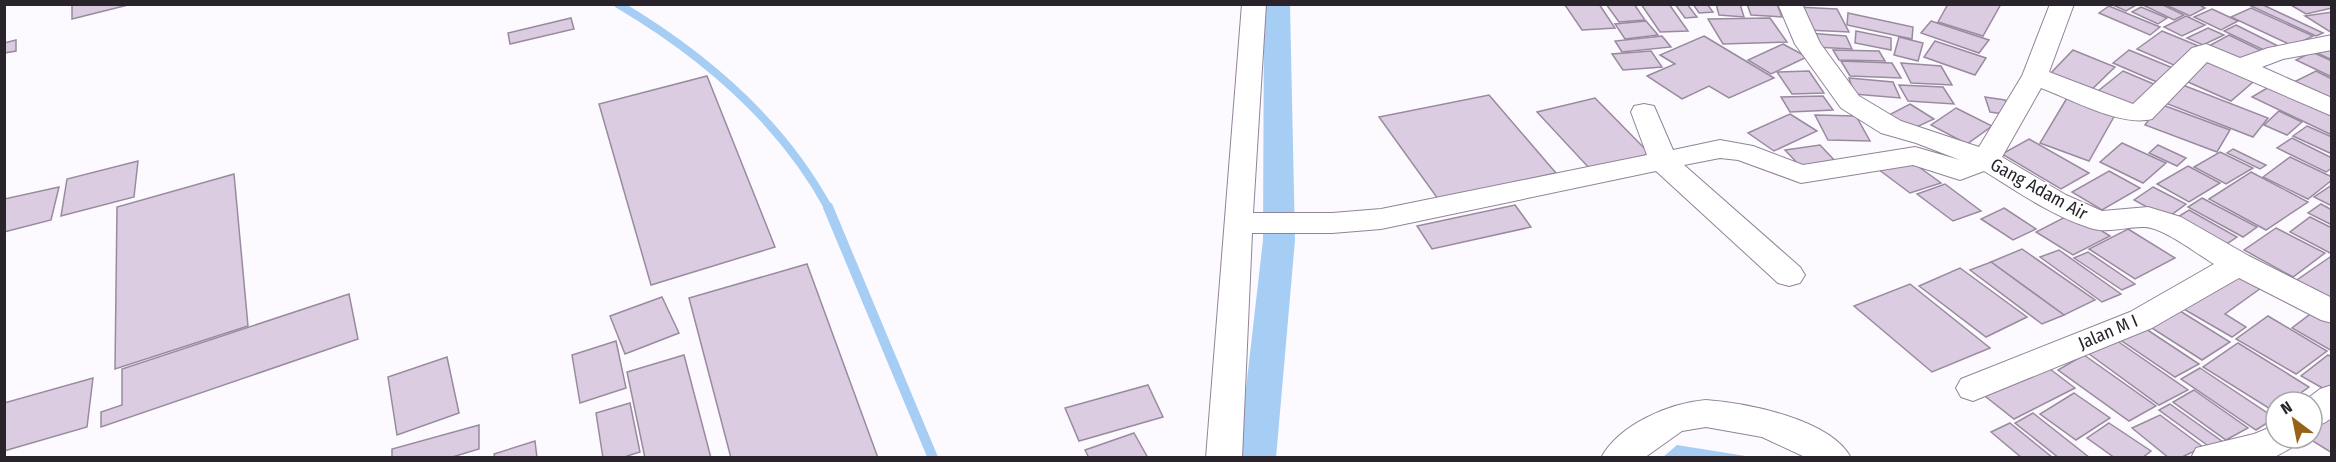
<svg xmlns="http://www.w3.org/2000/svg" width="2336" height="462" font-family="'Fira Sans Condensed',sans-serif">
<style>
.water{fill:#a6cef4}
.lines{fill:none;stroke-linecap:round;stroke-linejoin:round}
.stream-far1{stroke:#a6cef4;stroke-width:8}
.stream{stroke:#a6cef4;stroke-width:10}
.canal{fill:#a6cef4;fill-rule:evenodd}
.building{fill:#dbcce1;stroke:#998b9f;stroke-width:1.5}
.street-casing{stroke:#918397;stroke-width:2}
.street{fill:#fff;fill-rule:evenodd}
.labels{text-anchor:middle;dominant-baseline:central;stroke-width:4.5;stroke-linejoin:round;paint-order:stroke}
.street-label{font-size:18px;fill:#29242c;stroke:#fff}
</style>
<rect width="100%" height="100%" fill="#fdfaff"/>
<!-- water -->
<path class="water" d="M 1677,445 L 1752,457 L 1753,457 L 1663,457 Z"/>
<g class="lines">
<!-- stream-far1 -->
<path class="stream-far1" d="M 618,4 C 704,55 781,120 829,209"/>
<!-- stream -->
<path class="stream" d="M 828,207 L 933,458"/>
<!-- canal -->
<path class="canal" d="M 1264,4 L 1290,4 L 1295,240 L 1276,458 L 1238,458 L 1263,240 Z"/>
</g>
<!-- building -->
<g class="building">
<path d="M 72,4 L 132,4 L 72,19 Z"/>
<path d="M 1599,4 L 1615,28 L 1582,30 L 1565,5 Z"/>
<path d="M 1606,4 L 1634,4 L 1645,20 L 1619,22 Z"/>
<path d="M 1641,4 L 1669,4 L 1688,31 L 1660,32 Z"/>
<path d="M 1675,4 L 1687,4 L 1697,17 L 1685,18 Z"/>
<path d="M 1693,4 L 1707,4 L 1713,12 L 1699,13 Z"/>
<path d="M 1716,4 L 1740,4 L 1744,17 L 1719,15 Z"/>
<path d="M 1747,4 L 1777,4 L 1782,17 L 1751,15 Z"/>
<path d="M 1948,4 L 2001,4 L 1983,36 L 1938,22 Z"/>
<path d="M 2111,4 L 2138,4 L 2126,11 Z"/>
<path d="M 2161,4 L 2184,15 L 2174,20 L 2143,5 Z"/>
<path d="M 2164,4 L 2198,4 L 2205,8 L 2190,16 Z"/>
<path d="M 2261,4 L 2323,33 L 2316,36 L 2249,5 Z"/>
<path d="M 2289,4 L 2329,4 L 2332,8 L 2306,14 Z"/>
<path d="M 2109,6 L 2160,27 L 2150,35 L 2099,13 Z"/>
<path d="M 1797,7 L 1837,9 L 1849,32 L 1807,30 Z"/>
<path d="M 2141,7 L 2167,18 L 2158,24 L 2132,12 Z"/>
<path d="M 2251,8 L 2313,36 L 2293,46 L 2231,17 Z"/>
<path d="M 2212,9 L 2238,21 L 2221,30 L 2194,17 Z"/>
<path d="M 2332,12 L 2332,33 L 2305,16 Z"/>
<path d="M 1848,13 L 1913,27 L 1912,39 L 1847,25 Z"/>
<path d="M 2186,16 L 2205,25 L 2182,36 L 2164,27 Z"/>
<path d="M 571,18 L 574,29 L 510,44 L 508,33 Z"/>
<path d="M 1770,18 L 1787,42 L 1723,44 L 1708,19 Z"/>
<path d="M 1646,21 L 1658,35 L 1625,39 L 1615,24 Z"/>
<path d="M 1931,21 L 1989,40 L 1979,53 L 1921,33 Z"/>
<path d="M 2236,25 L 2282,48 L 2270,53 L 2224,31 Z"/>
<path d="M 2208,28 L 2224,35 L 2203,45 L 2187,38 Z"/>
<path d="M 1856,31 L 1891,38 L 1891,50 L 1855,43 Z"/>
<path d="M 2162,31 L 2201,47 L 2176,66 L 2137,49 Z"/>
<path d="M 1808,33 L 1846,36 L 1852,49 L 1814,47 Z"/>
<path d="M 2229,35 L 2264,52 L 2242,64 L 2207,47 Z"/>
<path d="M 1662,36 L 1671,47 L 1622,52 L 1615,41 Z"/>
<path d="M 1704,36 L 1774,78 L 1729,98 L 1709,86 L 1682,99 L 1647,76 L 1675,64 L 1660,55 Z"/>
<path d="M 1899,37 L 1923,43 L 1918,61 L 1894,55 Z"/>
<path d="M 16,40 L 16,51 L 4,53 L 4,43 Z"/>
<path d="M 1935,41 L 1986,58 L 1975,75 L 1924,57 Z"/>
<path d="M 1783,44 L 1807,57 L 1771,74 L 1748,60 Z"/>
<path d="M 1833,50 L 1879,51 L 1885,61 L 1839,60 Z"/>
<path d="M 2073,50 L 2115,67 L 2087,94 L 2047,77 Z"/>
<path d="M 2129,50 L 2173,68 L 2157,82 L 2113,63 Z"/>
<path d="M 2311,50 L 2332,50 L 2332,60 Z"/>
<path d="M 1651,51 L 1662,67 L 1623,70 L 1612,54 Z"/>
<path d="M 2312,52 L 2332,61 L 2332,77 L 2296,60 Z"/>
<path d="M 2208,55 L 2260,76 L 2231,101 L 2179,78 Z"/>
<path d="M 1841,61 L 1892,63 L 1901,78 L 1850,76 Z"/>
<path d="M 1901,63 L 1941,66 L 1952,85 L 1911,83 Z"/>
<path d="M 1809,71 L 1824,93 L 1792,94 L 1777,72 Z"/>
<path d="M 2123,71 L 2156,85 L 2131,106 L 2098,91 Z"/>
<path d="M 2316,71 L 2332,79 L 2332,103 L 2290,84 Z"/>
<path d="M 707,76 L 775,247 L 651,285 L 599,104 Z"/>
<path d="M 1849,78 L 1893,82 L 1900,98 L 1854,94 Z"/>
<path d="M 2175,82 L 2268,118 L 2253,137 L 2160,101 Z"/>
<path d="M 2274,84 L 2332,111 L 2332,135 L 2252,97 Z"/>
<path d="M 1899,85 L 1943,87 L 1954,104 L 1908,101 Z"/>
<path d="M 1489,95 L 1556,173 L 1438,199 L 1379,117 Z"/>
<path d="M 1823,96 L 1833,110 L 1790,112 L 1781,97 Z"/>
<path d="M 1985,97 L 2005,100 L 2011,115 L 1990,112 Z"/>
<path d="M 1595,98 L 1650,154 L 1590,169 L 1537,112 Z"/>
<path d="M 2067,98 L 2115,115 L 2089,161 L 2040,143 Z"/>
<path d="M 1910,104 L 1934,119 L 1910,130 L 1887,116 Z"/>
<path d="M 2160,104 L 2230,130 L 2217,152 L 2145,125 Z"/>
<path d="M 1956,108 L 1992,126 L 1967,144 L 1931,125 Z"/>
<path d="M 2279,111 L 2302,122 L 2287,135 L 2264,125 Z"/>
<path d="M 1790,114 L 1817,131 L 1774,151 L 1748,133 Z"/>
<path d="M 1815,115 L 1856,116 L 1870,141 L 1828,140 Z"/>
<path d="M 2307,126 L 2332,137 L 2332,154 L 2293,136 Z"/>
<path d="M 2292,138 L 2332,158 L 2332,168 L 2326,172 L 2277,148 Z"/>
<path d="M 2029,139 L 2089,173 L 2061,189 L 2002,154 Z"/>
<path d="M 2122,143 L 2166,163 L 2143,183 L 2100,162 Z"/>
<path d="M 1820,145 L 1837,163 L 1802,168 L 1785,150 Z"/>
<path d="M 2158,145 L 2186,158 L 2177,166 L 2149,153 Z"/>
<path d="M 2233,149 L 2266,165 L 2260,169 L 2227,153 Z"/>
<path d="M 2220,152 L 2253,168 L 2226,184 L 2194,167 Z"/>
<path d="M 2290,157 L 2332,177 L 2332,180 L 2308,199 L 2263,177 Z"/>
<path d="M 1908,159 L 1941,183 L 1910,193 L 1878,169 Z"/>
<path d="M 138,161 L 134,197 L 61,216 L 67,179 Z"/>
<path d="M 2188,166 L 2220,183 L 2189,202 L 2157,184 Z"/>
<path d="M 2109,171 L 2140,188 L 2102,210 L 2072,192 Z"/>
<path d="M 2251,172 L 2308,202 L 2266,230 L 2209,199 Z"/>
<path d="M 234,174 L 248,326 L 115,369 L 117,207 Z"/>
<path d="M 1945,184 L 1981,211 L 1953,221 L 1917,194 Z"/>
<path d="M 2332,185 L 2332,206 L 2314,197 Z"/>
<path d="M 59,187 L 51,220 L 4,232 L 4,199 Z"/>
<path d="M 2153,187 L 2186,204 L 2167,218 L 2134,200 Z"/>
<path d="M 2202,198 L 2257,227 L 2243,237 L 2188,207 Z"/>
<path d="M 2321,204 L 2332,210 L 2332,225 L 2308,213 Z"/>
<path d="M 1515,205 L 1531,227 L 1432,249 L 1417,226 Z"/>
<path d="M 2004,208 L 2036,229 L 2013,240 L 1981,219 Z"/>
<path d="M 2189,210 L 2237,237 L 2225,245 L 2176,218 Z"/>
<path d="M 2073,213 L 2110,236 L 2073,255 L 2036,232 Z"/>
<path d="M 2310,217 L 2332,228 L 2332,254 L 2290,232 Z"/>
<path d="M 2276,228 L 2325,253 L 2293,277 L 2244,250 Z"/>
<path d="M 2128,229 L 2175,258 L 2135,279 L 2089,249 Z"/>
<path d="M 2022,249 L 2095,300 L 2064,315 L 1991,262 Z"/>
<path d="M 2059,250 L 2121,294 L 2102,302 L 2040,257 Z"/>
<path d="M 2088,252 L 2135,284 L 2122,290 L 2074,258 Z"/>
<path d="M 2330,257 L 2332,258 L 2332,303 L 2294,282 Z"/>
<path d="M 1991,262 L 2064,315 L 2042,324 L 1970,270 Z"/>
<path d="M 807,264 L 878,458 L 731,458 L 689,298 Z"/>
<path d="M 1960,268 L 2027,317 L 1986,337 L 1919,286 Z"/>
<path d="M 2236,273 L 2264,286 L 2225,314 L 2246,327 L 2232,337 L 2175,304 Z"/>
<path d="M 1910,284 L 1990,348 L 1932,372 L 1854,306 Z"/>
<path d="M 349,294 L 358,339 L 101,427 L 101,412 L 122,405 L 122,369 Z"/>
<path d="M 662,297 L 679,333 L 625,354 L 610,316 Z"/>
<path d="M 2172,306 L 2230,342 L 2202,360 L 2144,323 Z"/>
<path d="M 2317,309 L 2332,317 L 2332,351 L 2292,328 Z"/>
<path d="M 2268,316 L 2327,351 L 2296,374 L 2236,339 Z"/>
<path d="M 2143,327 L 2199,364 L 2175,377 L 2119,339 Z"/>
<path d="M 2113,338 L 2188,390 L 2159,405 L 2085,351 Z"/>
<path d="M 616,341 L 626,388 L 580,403 L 572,355 Z"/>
<path d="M 2238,343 L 2309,387 L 2288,402 L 2276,402 L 2275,412 L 2203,367 Z"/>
<path d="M 684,355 L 711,458 L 645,458 L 627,372 Z"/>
<path d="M 2084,355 L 2156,406 L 2129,421 L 2058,370 Z"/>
<path d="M 2328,355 L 2332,357 L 2332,385 L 2326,390 L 2301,376 Z"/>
<path d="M 447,357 L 459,413 L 397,435 L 388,377 Z"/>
<path d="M 2042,363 L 2075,388 L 2014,419 L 1981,393 Z"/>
<path d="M 2200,368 L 2275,418 L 2256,430 L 2181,379 Z"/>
<path d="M 93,378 L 87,427 L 4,451 L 4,403 Z"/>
<path d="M 1148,385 L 1163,417 L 1079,441 L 1065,408 Z"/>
<path d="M 2194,390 L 2248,428 L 2226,440 L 2173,402 Z"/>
<path d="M 2074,393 L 2110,418 L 2076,440 L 2040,414 Z"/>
<path d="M 630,403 L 640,452 L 621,458 L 603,458 L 596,413 Z"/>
<path d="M 2170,404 L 2230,447 L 2218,453 L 2159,410 Z"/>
<path d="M 2332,407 L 2332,453 L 2308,438 L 2312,438 L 2312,421 Z"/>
<path d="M 2033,413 L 2090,458 L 2059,458 L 2015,423 Z"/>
<path d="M 2160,415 L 2203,447 L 2180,458 L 2169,458 L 2132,428 Z"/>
<path d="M 2010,423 L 2053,458 L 2022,458 L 1991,432 Z"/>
<path d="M 2109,423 L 2151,451 L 2142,458 L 2115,458 L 2087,438 Z"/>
<path d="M 479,425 L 479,449 L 449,458 L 392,458 L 392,449 Z"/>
<path d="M 1134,433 L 1148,458 L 1089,458 L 1085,450 Z"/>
<path d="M 535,441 L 537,458 L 495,458 L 494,454 Z"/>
</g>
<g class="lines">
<!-- street casing -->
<g class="street-casing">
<g id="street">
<path d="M 1242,4 L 1266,4 L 1253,213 L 1332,213 L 1381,209 L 1647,155 L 1631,112 L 1634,106 L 1644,104 L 1654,106 L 1673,150 L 1720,140 L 1753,146 L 1803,165 L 1915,147 L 1960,160 L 1916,143 L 1881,133 L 1841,108 L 1795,44 L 1778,4 L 1802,4 L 1820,43 L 1859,96 L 1901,121 L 1979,147 L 2022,76 L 2050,4 L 2074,4 L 2049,72 L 2133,104 L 2192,48 L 2206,44 L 2240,58 L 2268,48 L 2332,35 L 2332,50 L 2283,59 L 2262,67 L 2332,98 L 2332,116 L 2207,62 L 2152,119 C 2120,127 2071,99 2041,88 L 2002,157 L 2066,195 L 2102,211 L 2148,207 L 2181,217 L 2249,256 L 2332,298 L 2332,323 L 2321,320 L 2239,278 L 2152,328 L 1973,401 L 1961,397 L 1956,388 L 1961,379 L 2130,312 L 2214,264 C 2197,254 2164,228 2145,227 C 2127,226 2108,234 2090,228 C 2052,216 2018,192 1984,171 L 1960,180 L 1913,165 L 1801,183 L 1738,160 L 1720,158 L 1684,165 L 1800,267 L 1805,275 L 1800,283 L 1789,286 L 1778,283 L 1656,171 L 1381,229 L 1332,233 L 1252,233 L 1242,458 L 1206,458 Z"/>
<path d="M 2332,385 L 2332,418 L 2324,423 L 2312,427 L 2312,402 L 2303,402 L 2320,389 Z"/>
<path d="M 1706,400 C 1746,403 1831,419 1851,458 L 1807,458 L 1762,437 L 1706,427 L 1682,431 L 1644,458 L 1601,458 C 1619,424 1670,403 1706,400 Z"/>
<path d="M 2276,425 L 2276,438 L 2297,438 L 2291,448 L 2273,458 L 2191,458 L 2196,448 L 2254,434 Z"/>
</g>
</g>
<!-- street -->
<use href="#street" class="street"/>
</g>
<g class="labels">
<!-- street labels -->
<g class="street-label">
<text transform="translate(2039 189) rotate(29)">Gang Adam Air</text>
<text transform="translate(2108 332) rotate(-23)">Jalan M I</text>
</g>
</g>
<!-- border -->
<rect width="2336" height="462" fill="none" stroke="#29242c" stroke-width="12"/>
<!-- north arrow -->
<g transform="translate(2294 420) rotate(328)"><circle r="28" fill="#ffffff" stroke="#a9a7ab" stroke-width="1.5"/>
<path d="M0-4.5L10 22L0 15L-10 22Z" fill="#966218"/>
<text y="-9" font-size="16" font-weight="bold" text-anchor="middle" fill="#29242c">N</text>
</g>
</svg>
